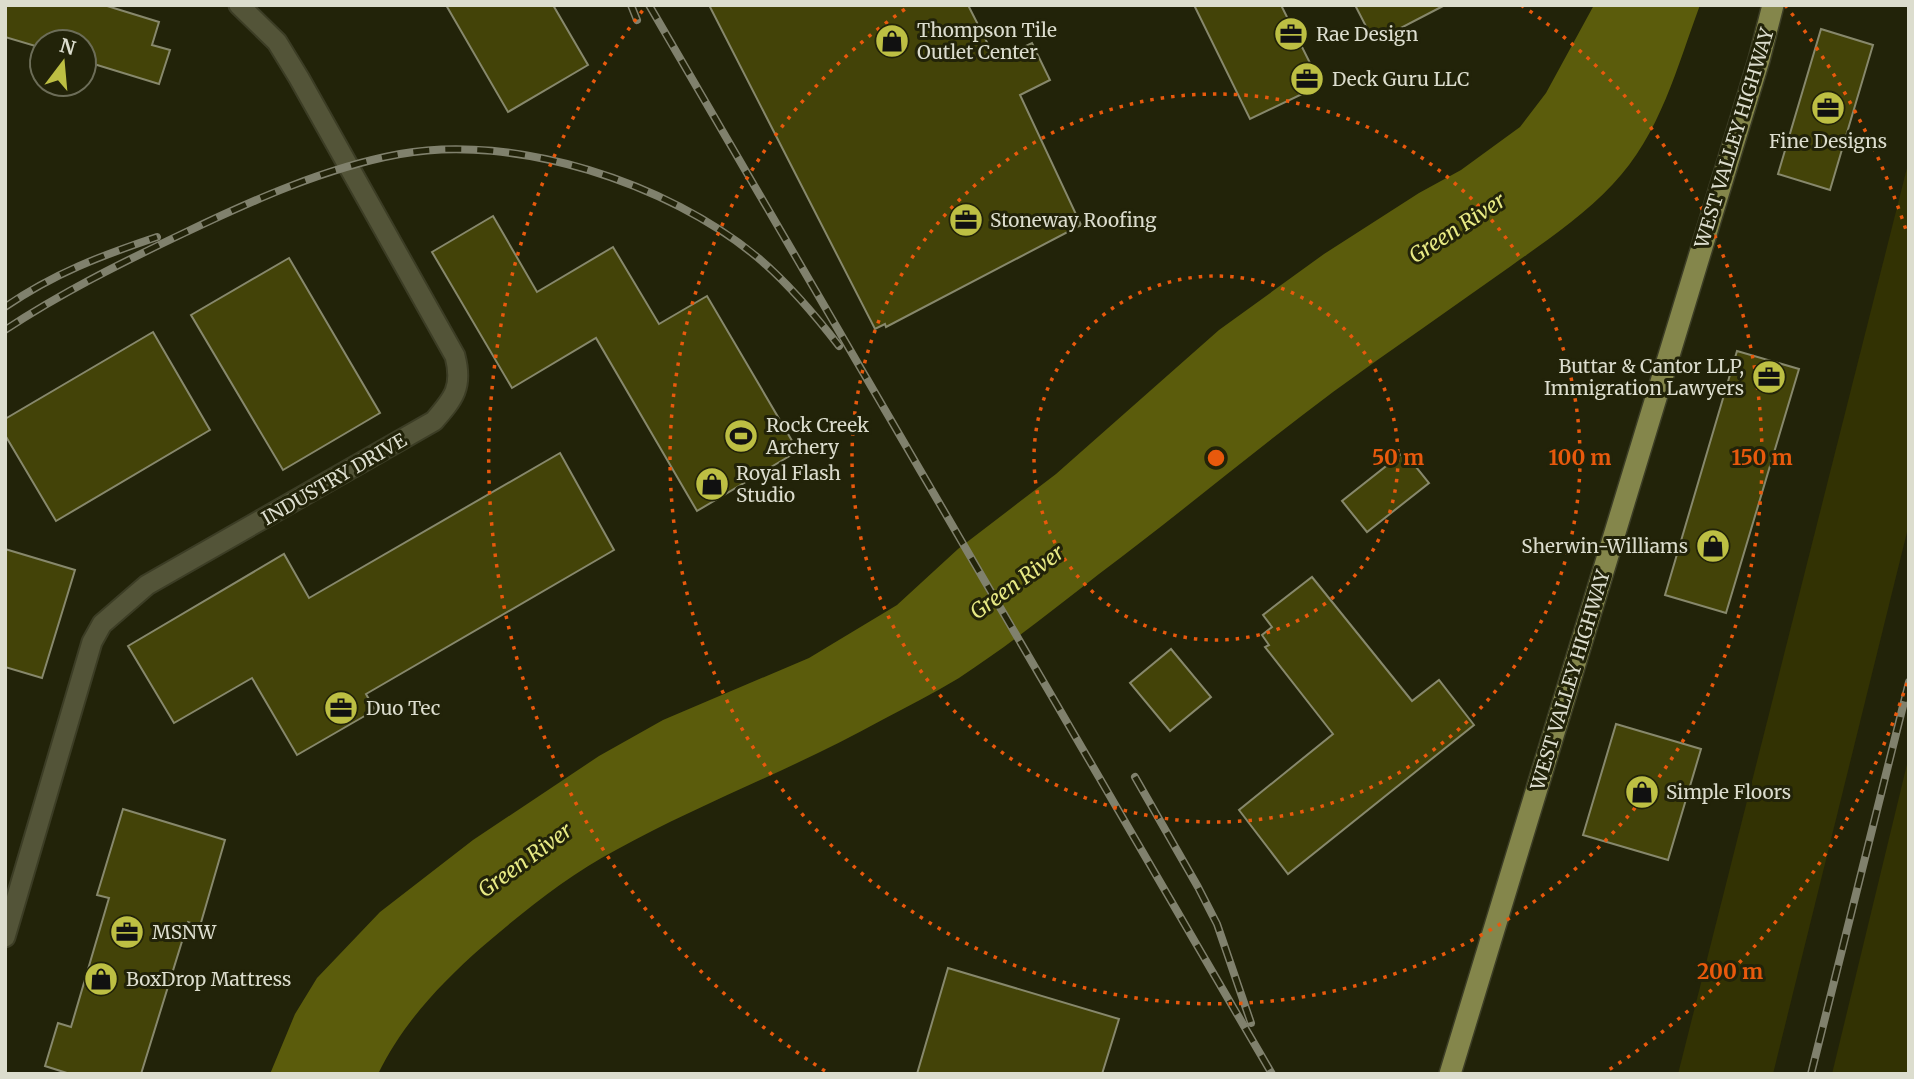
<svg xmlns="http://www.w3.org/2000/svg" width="1914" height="1079" font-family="Merriweather,serif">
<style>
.green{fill:#323203}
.water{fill:#5b5c0c}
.building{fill:#434308;stroke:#87886c;stroke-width:2}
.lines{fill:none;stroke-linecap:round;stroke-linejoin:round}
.street-casing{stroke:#3c3d25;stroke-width:23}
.primary-casing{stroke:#3c3d25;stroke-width:24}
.street{stroke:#535438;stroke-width:19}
.primary{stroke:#84864b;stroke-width:21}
.rail-casing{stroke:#80816d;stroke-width:8}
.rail{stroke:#222309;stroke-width:5;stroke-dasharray:16;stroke-linecap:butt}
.ring{fill:none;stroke:#e8590c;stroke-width:3.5;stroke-dasharray:3.5 7}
.labels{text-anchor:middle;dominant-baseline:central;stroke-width:6;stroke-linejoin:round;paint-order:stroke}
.poi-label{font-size:19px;fill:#dcddce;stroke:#222309;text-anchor:start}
.street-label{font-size:19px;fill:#dcddce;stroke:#222309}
.water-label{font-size:21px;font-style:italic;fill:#e8ea84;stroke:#222309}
.centre{fill:#e8590c;stroke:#222309;stroke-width:3.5}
.ring-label{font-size:21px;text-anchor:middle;font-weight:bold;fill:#e8590c;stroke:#222309;stroke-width:6;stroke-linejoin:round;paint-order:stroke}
</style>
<rect width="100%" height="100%" fill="#222309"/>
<!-- green -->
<g class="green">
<path d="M 1909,160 L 1909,524 L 1773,1074 L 1678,1074 Z"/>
<path d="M 1909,756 L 1909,1074 L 1832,1074 Z"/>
</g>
<!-- water -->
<path class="water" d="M 1594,5 L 1700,5 C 1677,67 1660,135 1613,184 C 1583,216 1546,241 1511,266 C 1452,308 1392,349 1333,392 C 1254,451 1178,515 1099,574 C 1053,610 1008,646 959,678 C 934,693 908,706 882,720 C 796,768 703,802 616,850 C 567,876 524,911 482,947 C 440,984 403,1023 378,1074 L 270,1074 L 295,1014 L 317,978 L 380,912 L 473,840 L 599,756 L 663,720 L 809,658 L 897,605 L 958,549 L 1056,474 L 1219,330 L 1324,254 L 1419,193 L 1461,170 L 1520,127 L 1546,93 Z"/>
<!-- building -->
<g class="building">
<path d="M 5,5 L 104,5 L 159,22 L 152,45 L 170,50 L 159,84 L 84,61 L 84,42 L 42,42 L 42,48 L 5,37 Z"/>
<path d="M 446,5 L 553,5 L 588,65 L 508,112 Z"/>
<path d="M 709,5 L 968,5 L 996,60 L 1032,43 L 1050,80 L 1020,95 L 1081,225 L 886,327 L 885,324 L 875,329 Z"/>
<path d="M 1194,5 L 1281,5 L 1321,85 L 1250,119 Z"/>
<path d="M 1355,5 L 1445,5 L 1374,42 Z"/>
<path d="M 1821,29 L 1873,45 L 1830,190 L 1778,174 Z"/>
<path d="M 493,216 L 537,292 L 613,247 L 659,324 L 707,296 L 798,451 L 697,511 L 596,338 L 512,388 L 432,252 Z"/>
<path d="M 289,258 L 380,413 L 283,470 L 191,315 Z"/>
<path d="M 153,332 L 210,430 L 56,521 L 5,435 L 5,419 Z"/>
<path d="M 1737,351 L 1799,369 L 1726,613 L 1665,595 Z"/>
<path d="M 1404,452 L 1429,483 L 1367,532 L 1342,501 Z"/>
<path d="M 560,453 L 614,550 L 366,694 L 375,710 L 297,755 L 252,678 L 174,723 L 128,646 L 284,554 L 309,598 Z"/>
<path d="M 5,549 L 75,570 L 42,678 L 5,667 Z"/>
<path d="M 1312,577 L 1412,701 L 1439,680 L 1474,725 L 1288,874 L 1239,810 L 1333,734 L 1265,647 L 1269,645 L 1262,635 L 1272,627 L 1263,615 Z"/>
<path d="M 1171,649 L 1211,697 L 1170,731 L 1130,683 Z"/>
<path d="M 1616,724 L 1701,749 L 1668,860 L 1583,835 Z"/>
<path d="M 123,809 L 225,840 L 200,926 L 188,922 L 141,1074 L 70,1074 L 45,1066 L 58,1023 L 71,1027 L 109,898 L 97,895 Z"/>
<path d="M 948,968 L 1119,1019 L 1102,1074 L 917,1074 Z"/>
</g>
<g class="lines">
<!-- street casing -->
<g class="street-casing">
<path id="street" d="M 5,937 L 92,642 L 102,624 L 147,585 L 434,421 C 454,398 463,387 455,356 L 299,78 L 277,42 L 239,5"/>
</g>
<!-- primary casing -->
<g class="primary-casing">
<path id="primary" d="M 1450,1074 L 1759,60 L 1773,5"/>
</g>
<!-- street -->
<use href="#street" class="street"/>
<!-- primary -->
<use href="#primary" class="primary"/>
<!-- rail casing -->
<g class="rail-casing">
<g id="rail">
<path d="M 631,5 L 637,20"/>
<path d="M 649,5 L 1272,1074"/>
<path d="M 5,307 C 55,273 100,256 157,237"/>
<path d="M 5,330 C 61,293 121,263 182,234 C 251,201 324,168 400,154 C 515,133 668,183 757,257 C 787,282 815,315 839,346"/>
<path d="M 1135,777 L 1198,887 L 1217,924 L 1251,1023"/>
<path d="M 1811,1074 L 1909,682"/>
</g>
</g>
<!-- rail -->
<use href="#rail" class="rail"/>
</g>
<!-- distance rings -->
<g class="ring">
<circle cx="1216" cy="458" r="182"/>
<circle cx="1216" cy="458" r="364"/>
<path d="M1521 5A546 546 0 1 1 911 5"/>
<path d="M1907 683A727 727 0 0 1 1607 1071M825 1071A727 727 0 0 1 647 5M1785 5A727 727 0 0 1 1907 233"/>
</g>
<!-- icons -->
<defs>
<g id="office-disc" transform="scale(1.75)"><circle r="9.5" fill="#bdbf43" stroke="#222309"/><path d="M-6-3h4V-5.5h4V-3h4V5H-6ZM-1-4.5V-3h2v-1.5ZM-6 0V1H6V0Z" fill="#111"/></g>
<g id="shop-disc" transform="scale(1.75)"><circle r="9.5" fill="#bdbf43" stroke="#222309"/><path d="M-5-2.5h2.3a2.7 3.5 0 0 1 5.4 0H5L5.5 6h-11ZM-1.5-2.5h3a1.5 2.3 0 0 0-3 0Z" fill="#111"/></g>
<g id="stadium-disc" transform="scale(1.75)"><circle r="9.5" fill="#bdbf43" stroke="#222309"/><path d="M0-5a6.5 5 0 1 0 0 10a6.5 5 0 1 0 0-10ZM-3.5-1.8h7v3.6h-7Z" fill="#111"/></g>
</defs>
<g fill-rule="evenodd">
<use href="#office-disc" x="1291" y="34"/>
<use href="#shop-disc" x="892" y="41"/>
<use href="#office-disc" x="1307" y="79"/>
<use href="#office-disc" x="1828" y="108"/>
<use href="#office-disc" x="966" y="220"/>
<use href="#office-disc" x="1769" y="377"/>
<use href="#stadium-disc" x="741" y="436"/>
<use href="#shop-disc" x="712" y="484"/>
<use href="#shop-disc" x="1713" y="546"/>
<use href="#office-disc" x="341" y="708"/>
<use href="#shop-disc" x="1642" y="792"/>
<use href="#office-disc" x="127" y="932"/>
<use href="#shop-disc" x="101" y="979"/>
</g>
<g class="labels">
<!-- poi labels -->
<g class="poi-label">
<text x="917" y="30">Thompson Tile<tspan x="917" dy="22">Outlet Center</tspan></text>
<text x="1316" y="34">Rae Design</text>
<text x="1332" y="79">Deck Guru LLC</text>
<text x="1828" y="141" text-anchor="middle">Fine Designs</text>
<text x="990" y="220">Stoneway Roofing</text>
<text x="1744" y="366" text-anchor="end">Buttar &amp; Cantor LLP,<tspan x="1744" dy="22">Immigration Lawyers</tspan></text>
<text x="766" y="425">Rock Creek<tspan x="766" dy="22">Archery</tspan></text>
<text x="736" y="473">Royal Flash<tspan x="736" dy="22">Studio</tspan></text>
<text x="1688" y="546" text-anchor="end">Sherwin-Williams</text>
<text x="366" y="708">Duo Tec</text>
<text x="1666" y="792">Simple Floors</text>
<text x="152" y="932">MSNW</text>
<text x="126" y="979">BoxDrop Mattress</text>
</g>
<!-- street labels -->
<g class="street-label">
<text transform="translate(1734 138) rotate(-73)">WEST VALLEY HIGHWAY</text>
<text transform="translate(334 479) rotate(-30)">INDUSTRY DRIVE</text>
<text transform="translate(1570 680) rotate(-73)">WEST VALLEY HIGHWAY</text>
</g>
<!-- water labels -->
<g class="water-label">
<text transform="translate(1457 228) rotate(-33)">Green River</text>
<text transform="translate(1017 582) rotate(-36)">Green River</text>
<text transform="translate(525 860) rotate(-36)">Green River</text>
</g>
</g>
<circle cx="1216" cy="458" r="10" class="centre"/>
<g class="ring-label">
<text x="1398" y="465">50 m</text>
<text x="1580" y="465">100 m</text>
<text x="1762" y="465">150 m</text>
<text x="1730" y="979">200 m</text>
</g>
<!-- border -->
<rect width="1914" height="1079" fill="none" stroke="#dcddce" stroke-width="14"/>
<!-- north arrow -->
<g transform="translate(63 63) rotate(16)"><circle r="33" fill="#222309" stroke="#6c6d58" stroke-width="2"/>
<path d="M0-5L12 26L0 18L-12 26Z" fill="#bdbf43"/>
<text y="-10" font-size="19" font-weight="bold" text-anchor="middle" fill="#dcddce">N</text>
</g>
</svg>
